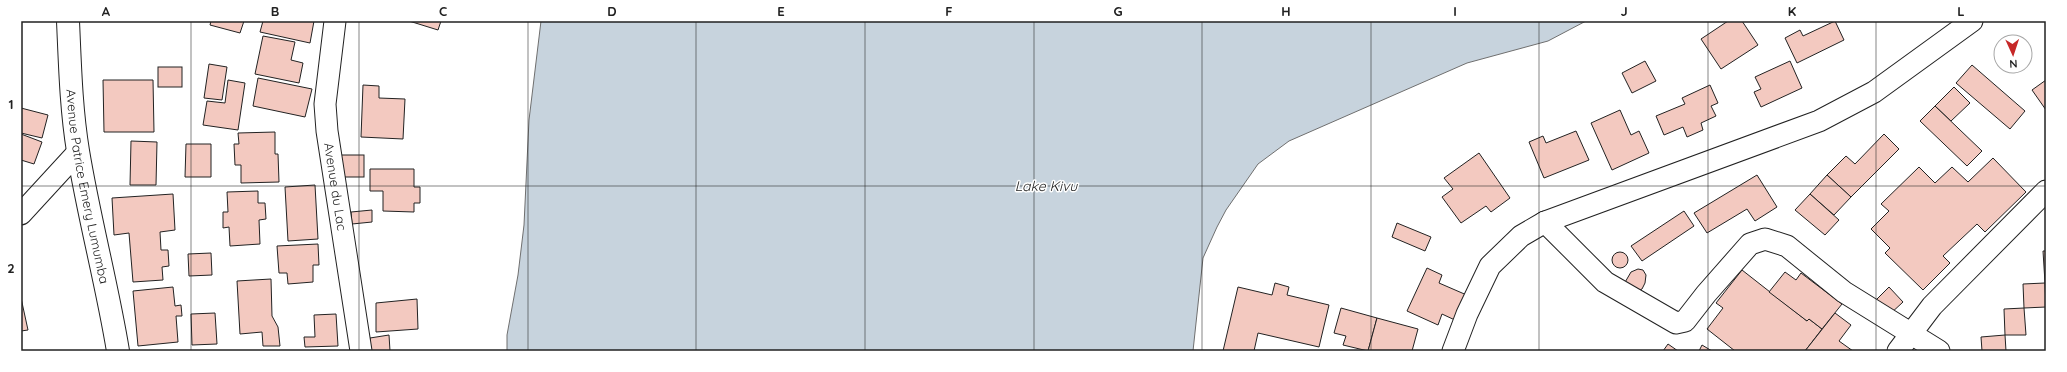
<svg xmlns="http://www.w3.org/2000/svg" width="2067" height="372" font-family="Quicksand,sans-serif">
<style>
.water{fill:#c7d3dd;stroke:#6f6f6f}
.building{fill:#f3c9c0;stroke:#222}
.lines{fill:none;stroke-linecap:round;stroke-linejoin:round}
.minor-casing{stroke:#222;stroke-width:23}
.major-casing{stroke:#222;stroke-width:24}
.minor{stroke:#fff;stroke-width:21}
.major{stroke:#fff;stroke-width:22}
.grid{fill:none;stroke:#222;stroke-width:1;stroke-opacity:0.55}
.labels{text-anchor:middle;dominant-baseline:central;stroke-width:3;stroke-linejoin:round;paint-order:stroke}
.street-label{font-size:13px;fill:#222;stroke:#fff}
.water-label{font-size:14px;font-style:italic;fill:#222;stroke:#fff}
.neatline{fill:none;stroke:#222;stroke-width:1.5}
.grid-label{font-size:13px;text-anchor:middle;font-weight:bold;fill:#222}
</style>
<rect width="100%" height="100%" fill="#fff"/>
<!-- water -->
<path class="water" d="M 541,21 L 1586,21 L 1548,41 L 1467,63 L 1289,141 L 1258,164 L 1226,210 L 1217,227 L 1203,258 L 1193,351 L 507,351 L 507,335 L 518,275 L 524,225 L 529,120 Z"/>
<!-- building -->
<g class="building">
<path d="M 211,21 L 244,21 L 240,33 L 210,25 Z"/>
<path d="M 263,21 L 314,21 L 310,43 L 260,32 Z"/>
<path d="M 409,21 L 441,21 L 438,30 Z"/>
<path d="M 1728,21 L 1742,21 L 1758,45 L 1721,69 L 1701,39 Z"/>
<path d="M 1835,21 L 1844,40 L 1797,63 L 1785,38 L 1800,30 L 1803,36 Z"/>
<path d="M 263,36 L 295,42 L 291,60 L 303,63 L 299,83 L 255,74 Z"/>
<path d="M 1645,61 L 1656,81 L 1632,93 L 1622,73 Z"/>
<path d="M 1790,61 L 1802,88 L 1761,107 L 1754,92 L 1761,89 L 1755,77 Z"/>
<path d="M 209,64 L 227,67 L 222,100 L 204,98 Z"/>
<path d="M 1972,65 L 2025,111 L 2010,129 L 1956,83 Z"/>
<rect x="158" y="67" width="24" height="20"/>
<path d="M 258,78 L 312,89 L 305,117 L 253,106 Z"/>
<path d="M 103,80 L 153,80 L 154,132 L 104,132 Z"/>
<path d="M 228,80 L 245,83 L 238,130 L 203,125 L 207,101 L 225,103 Z"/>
<path d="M 2046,80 L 2046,110 L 2032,90 Z"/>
<path d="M 363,85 L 379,86 L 379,98 L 405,99 L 403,139 L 361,137 Z"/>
<path d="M 1710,85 L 1718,103 L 1711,106 L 1716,116 L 1701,123 L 1703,130 L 1687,137 L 1683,127 L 1664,135 L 1656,116 L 1685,104 L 1682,98 Z"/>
<path d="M 1954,87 L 1970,103 L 1951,121 L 1935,106 Z"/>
<path d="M 1935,106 L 1982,151 L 1967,166 L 1920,121 Z"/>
<path d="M 21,108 L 48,115 L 42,138 L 21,133 Z"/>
<path d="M 1620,110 L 1631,135 L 1639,131 L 1649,153 L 1612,170 L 1591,123 Z"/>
<path d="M 1576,131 L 1589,160 L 1544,178 L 1529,142 L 1543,136 L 1546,143 Z"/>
<path d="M 275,132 L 275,154 L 278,154 L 279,182 L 241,183 L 241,165 L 235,165 L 234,144 L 239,144 L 238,133 Z"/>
<path d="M 21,134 L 42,142 L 34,164 L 21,160 Z"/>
<path d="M 1884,134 L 1899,149 L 1851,197 L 1827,175 L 1846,156 L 1855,164 Z"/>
<path d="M 131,141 L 157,142 L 156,185 L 130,185 Z"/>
<path d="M 186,144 L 211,144 L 211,177 L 185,177 Z"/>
<path d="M 1479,153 L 1510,198 L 1491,212 L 1486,206 L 1461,223 L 1442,197 L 1453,189 L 1444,178 Z"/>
<rect x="341" y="155" width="23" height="22"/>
<path d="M 1993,158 L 2026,192 L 1985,232 L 1977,224 L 1943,256 L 1950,263 L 1923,290 L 1885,253 L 1890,248 L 1871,229 L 1889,211 L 1881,204 L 1919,167 L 1935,183 L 1952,167 L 1968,182 Z"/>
<path d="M 370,169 L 414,169 L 414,187 L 420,187 L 420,203 L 414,203 L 414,212 L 383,211 L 383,191 L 370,191 Z"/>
<path d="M 1757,175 L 1777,207 L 1755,221 L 1747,209 L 1707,233 L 1694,213 Z"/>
<path d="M 1827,175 L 1851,197 L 1834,215 L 1810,194 Z"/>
<path d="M 315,185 L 318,239 L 288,241 L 285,187 Z"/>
<path d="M 258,191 L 258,203 L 265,203 L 266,219 L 259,220 L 260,244 L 230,246 L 229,227 L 223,228 L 223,212 L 228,212 L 227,192 Z"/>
<path d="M 173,194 L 175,230 L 160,232 L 161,250 L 168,250 L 169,266 L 162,267 L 163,280 L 133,282 L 129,233 L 114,235 L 112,198 Z"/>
<path d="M 1810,194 L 1839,220 L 1825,235 L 1795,210 Z"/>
<path d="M 372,210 L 372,222 L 352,224 L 351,212 Z"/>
<path d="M 1684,211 L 1694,226 L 1642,261 L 1631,246 Z"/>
<path d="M 1397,223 L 1431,237 L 1425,251 L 1392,237 Z"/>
<path d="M 318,244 L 319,265 L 313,265 L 313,282 L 288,284 L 287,273 L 279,273 L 277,246 Z"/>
<path d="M 2043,251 L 2046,251 L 2046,283 L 2045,283 Z"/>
<circle cx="1620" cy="260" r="8"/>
<path d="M 211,253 L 212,275 L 189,276 L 188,254 Z"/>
<path d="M 1427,268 L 1442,275 L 1439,283 L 1469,296 L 1457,321 L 1442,314 L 1438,325 L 1407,311 Z"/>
<path d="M 1638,269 L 1643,270 L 1646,275 L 1645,283 L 1642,289 L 1634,293 L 1624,284 L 1631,272 Z"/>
<path d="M 1742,270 L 1807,321 L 1809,319 L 1822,329 L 1805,351 L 1735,351 L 1707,329 L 1723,308 L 1716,303 Z"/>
<path d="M 1785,272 L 1796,280 L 1801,273 L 1842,304 L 1822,329 L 1809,319 L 1807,321 L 1769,292 Z"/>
<path d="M 271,279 L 272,316 L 278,327 L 280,346 L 263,346 L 262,332 L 240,334 L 237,281 Z"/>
<path d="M 1275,283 L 1289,287 L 1287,295 L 1329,305 L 1319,347 L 1258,333 L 1254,351 L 1223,351 L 1238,287 L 1272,295 Z"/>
<path d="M 2045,283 L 2046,307 L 2024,308 L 2023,284 Z"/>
<path d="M 173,287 L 175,306 L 181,305 L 182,316 L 176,316 L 178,342 L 138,346 L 133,291 Z"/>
<path d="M 1889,287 L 1903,302 L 1889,315 L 1875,301 Z"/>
<path d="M 21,298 L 28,330 L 21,331 Z"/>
<path d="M 417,299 L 418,329 L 376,332 L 376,303 Z"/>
<path d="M 1341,308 L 1377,318 L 1368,351 L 1343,345 L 1346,336 L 1334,333 Z"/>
<path d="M 2024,308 L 2026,335 L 2005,335 L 2004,309 Z"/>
<path d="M 215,313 L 217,344 L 192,345 L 191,314 Z"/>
<path d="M 1835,313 L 1851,325 L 1839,341 L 1853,351 L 1805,351 Z"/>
<path d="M 336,314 L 338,346 L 305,347 L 304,337 L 315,337 L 314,315 Z"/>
<path d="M 1377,318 L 1418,329 L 1412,351 L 1368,351 Z"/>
<path d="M 389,335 L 390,351 L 371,351 L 370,338 Z"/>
<path d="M 2005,335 L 2006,351 L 1982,351 L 1981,337 Z"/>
<path d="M 1668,344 L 1678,351 L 1663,351 Z"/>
<path d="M 1702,345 L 1712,351 L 1699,351 Z"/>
</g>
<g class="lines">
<!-- minor casing -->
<g class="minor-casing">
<g id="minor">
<path id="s1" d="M 335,21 L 325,104 L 327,131 L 361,351"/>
<path d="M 21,214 L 78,152"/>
<path d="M 1545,222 L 1605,282 L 1676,323 L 1685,321 L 1706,294 L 1750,244 L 1765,239 L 1787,246 L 1844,292 L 1939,351"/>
<path d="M 1453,351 L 1467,314 L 1490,266 L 1521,236 L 1545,222 L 1819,121 L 1874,92 L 1972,21"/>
<path d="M 1898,351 L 1932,306 L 2046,191"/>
</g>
</g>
<!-- major casing -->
<g class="major-casing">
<g id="major">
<path id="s2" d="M 68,21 C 70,65 71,108 78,151 C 89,218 107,284 118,351"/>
</g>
</g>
<!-- minor -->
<use href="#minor" class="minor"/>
<!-- major -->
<use href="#major" class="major"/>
</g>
<!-- grid -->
<path class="grid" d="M 191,21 L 191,351M 359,21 L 359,351M 528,21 L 528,351M 696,21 L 696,351M 865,21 L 865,351M 1034,21 L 1034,351M 1202,21 L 1202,351M 1371,21 L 1371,351M 1539,21 L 1539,351M 1708,21 L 1708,351M 1876,21 L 1876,351M 21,186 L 2046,186"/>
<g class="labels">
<!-- street labels -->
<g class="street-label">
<text stroke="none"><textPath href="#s2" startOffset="167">Avenue Patrice Emery Lumumba</textPath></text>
<text stroke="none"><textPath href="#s1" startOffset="167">Avenue du Lac</textPath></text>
</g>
<!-- water labels -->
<g class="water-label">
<text x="1046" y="186">Lake Kivu</text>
</g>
</g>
<!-- border -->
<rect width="2067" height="372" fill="none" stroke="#ffffff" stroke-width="44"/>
<!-- north arrow -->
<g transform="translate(2013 54) rotate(177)"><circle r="19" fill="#ffffff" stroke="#a7a7a7"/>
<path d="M0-3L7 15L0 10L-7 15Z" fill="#c62828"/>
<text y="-6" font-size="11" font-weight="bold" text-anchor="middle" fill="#222222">N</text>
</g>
<rect x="22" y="22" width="2023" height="328" class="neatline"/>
<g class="grid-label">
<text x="106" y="16">A</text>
<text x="275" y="16">B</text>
<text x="443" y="16">C</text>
<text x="612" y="16">D</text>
<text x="781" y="16">E</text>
<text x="949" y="16">F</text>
<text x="1118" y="16">G</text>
<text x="1286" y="16">H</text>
<text x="1455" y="16">I</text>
<text x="1624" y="16">J</text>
<text x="1792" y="16">K</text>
<text x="1961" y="16">L</text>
<text x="11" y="109">1</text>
<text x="11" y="273">2</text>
</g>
</svg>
